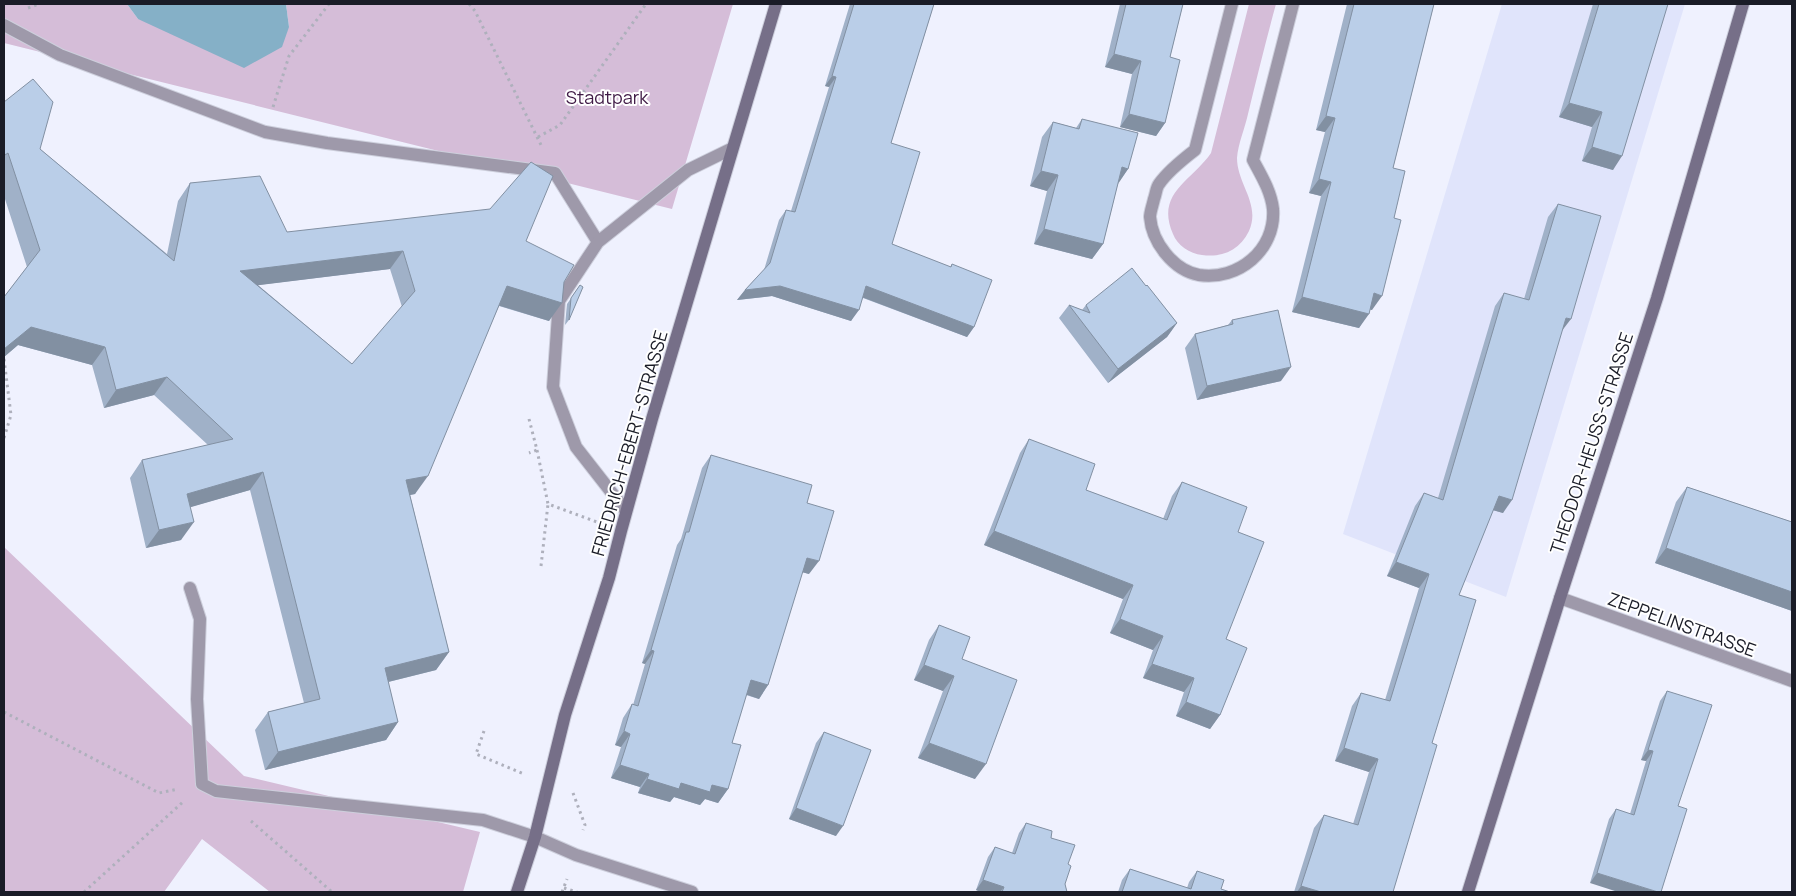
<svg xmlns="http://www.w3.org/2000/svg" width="1796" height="896" font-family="Manrope,sans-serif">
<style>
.built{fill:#e0e4fb}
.green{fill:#d5bdd8}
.water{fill:#85b0c7}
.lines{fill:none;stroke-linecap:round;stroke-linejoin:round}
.lane-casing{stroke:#cdcfdc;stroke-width:14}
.street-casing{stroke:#cdcfdc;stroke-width:14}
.secondary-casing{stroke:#cdcfdc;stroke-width:14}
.path{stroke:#aeb0bc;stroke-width:3;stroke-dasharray:2.5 4;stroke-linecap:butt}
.lane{stroke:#9e99aa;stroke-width:12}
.street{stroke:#9e99aa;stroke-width:12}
.secondary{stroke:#766f88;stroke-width:12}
.wall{fill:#a0b1c8;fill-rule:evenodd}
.shaded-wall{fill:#8290a2}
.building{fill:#bacee8;stroke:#8290a2;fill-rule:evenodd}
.labels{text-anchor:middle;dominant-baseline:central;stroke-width:4;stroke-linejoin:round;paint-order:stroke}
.park-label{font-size:18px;fill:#3f1a45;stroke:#fff}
.street-label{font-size:18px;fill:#1a1c27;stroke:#fff}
</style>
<rect width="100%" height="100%" fill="#eff1fe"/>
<!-- built -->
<path class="built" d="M 1502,4 L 1685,4 L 1506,597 L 1343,534 Z"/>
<!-- green -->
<g class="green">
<path d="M 4,4 L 127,4 L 138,19 L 289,27 L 286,4 L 733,4 L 672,209 L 4,43 Z"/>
<path d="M 1249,4 L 1276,4 C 1266,40 1257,77 1248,114 C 1245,128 1238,144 1237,158 C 1237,184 1261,204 1249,231 C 1240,250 1222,258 1202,255 C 1190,254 1177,245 1173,234 C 1155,193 1192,181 1211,153 Z"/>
<path d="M 4,547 L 244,776 L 480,832 L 463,892 L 270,892 L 202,839 L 164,892 L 4,892 Z"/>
</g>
<!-- water -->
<path class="water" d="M 127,4 L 286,4 L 289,27 L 282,47 L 244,68 L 138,19 Z"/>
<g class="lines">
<!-- lane casing -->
<g class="lane-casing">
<g id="lane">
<path d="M 4,25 L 60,55 L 265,132 L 327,143 L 555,173 L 598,242"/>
<path d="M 626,511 L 576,447 L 553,387 L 559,301 L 598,242 L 688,170 L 731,149"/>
<path d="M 190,588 L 200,619 L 197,699 L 202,784 L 216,791 L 483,820 L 535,837"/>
</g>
</g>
<!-- street casing -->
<g class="street-casing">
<g id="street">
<path d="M 1232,4 L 1195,150 C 1182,160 1168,171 1159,184 C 1156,188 1156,194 1154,199 C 1153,204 1150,212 1150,217 C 1152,242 1173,270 1199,275 C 1238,281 1276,250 1273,209 C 1271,191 1261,175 1253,160 L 1293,4"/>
<path d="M 1560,598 L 1792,681"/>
<path d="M 535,837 L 576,855 L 692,892"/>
</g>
</g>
<!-- secondary casing -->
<g class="secondary-casing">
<g id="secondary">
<path d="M 517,892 L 535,837 L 565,715 L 609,578 L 621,531 L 652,419 L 776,4"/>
<path d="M 1468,892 L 1560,598 L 1657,298 L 1743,4"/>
</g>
</g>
<!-- path -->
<g class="path">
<path d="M 469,4 L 475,11 L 541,145"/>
<path d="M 28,8 L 39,4"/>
<path d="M 273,107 L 289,56 L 329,4"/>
<path d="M 538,137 L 560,125 L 646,4"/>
<path d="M 4,359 L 11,415 L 4,438"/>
<path d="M 529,419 L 537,450 L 529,453"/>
<path d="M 537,450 L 548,504 L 597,522"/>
<path d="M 541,566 L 548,504"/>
<path d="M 4,712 L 159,793 L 178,789"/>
<path d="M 484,731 L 476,754 L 524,774"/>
<path d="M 573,793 L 585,825 L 583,830"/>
<path d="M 251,821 L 332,892"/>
<path d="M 564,888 L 577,892"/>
<path d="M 84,892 L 184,801"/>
<path d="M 562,892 L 567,879"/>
</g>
<!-- lane -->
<use href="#lane" class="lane"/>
<!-- street -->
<use href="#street" class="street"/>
<!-- secondary -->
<use href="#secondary" class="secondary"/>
</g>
<!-- wall -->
<g class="wall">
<path d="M 850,4 L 934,4 L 891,143 L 892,244 L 950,267 L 952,264 L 974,327 L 967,337 L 863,298 L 851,321 L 772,296 L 737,300 L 745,290 L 764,270 L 779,220 L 786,210 L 791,211 L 829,87 L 825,86 Z"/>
<path d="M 1120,4 L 1183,4 L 1170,57 L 1165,123 L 1156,136 L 1120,127 L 1132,74 L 1105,67 Z"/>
<path d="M 1347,4 L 1434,4 L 1393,168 L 1372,310 L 1370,309 L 1359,328 L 1292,312 L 1321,196 L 1309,193 L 1325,132 L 1316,130 Z"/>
<path d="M 1593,4 L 1668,4 L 1613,170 L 1582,161 L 1592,127 L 1559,117 Z"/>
<path d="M 4,102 L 40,149 L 167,254 L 178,201 L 190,183 L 287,232 L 526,241 L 564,282 L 549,321 L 499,306 L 415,494 L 410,495 L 449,652 L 436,670 L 388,682 L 398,722 L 386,740 L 265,770 L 255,730 L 268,712 L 304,703 L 250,490 L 190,507 L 181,540 L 146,548 L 130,478 L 142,460 L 208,445 L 154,395 L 104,408 L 92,365 L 18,345 L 4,357 L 4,297 L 27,267 L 4,196 ZM 390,269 L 402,307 L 352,364 L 258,285 Z"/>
<path d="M 1082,119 L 1128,169 L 1118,183 L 1103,244 L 1092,259 L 1034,244 L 1047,191 L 1030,186 L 1042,137 L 1053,122 L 1076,128 Z"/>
<path d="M 1558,204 L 1562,331 L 1503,513 L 1493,510 L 1459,595 L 1432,743 L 1393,892 L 1294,892 L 1314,828 L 1324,815 L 1353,824 L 1369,772 L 1335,761 L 1352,706 L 1361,693 L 1385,700 L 1419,588 L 1387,576 L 1415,506 L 1424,493 L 1438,498 L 1495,306 L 1504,293 L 1524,299 L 1548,217 Z"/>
<path d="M 580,285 L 569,320 L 565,325 L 567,304 Z"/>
<path d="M 1146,286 L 1177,323 L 1167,337 L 1108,383 L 1059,318 L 1069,305 L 1082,310 L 1086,305 Z"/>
<path d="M 1232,320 L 1281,381 L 1197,400 L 1185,348 L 1195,334 L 1228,325 Z"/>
<path d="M 1029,439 L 1086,490 L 1163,519 L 1172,496 L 1182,482 L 1238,532 L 1226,639 L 1220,715 L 1210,729 L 1176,716 L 1184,692 L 1143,678 L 1153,650 L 1110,633 L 1123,599 L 984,545 L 1020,453 Z"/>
<path d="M 711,455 L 807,503 L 809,574 L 802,572 L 768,685 L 759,699 L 746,695 L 732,743 L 728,789 L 718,803 L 705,799 L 700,805 L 674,797 L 670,802 L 638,793 L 640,787 L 611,778 L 621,747 L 615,745 L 623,718 L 632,704 L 633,705 L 645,664 L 642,663 L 677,545 L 681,539 L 702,468 Z"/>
<path d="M 1687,487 L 1792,522 L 1792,611 L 1655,563 L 1676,502 Z"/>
<path d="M 939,625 L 962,659 L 975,779 L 918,758 L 943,691 L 914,680 L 929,640 Z"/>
<path d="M 1667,691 L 1678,806 L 1590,883 L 1609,819 L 1616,809 L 1630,814 L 1646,761 L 1641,760 L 1660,701 Z"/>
<path d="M 824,732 L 836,836 L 789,819 L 816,743 Z"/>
<path d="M 1026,823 L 1051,838 L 1068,864 L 1065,884 L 1067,892 L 981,892 L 976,890 L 988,857 L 995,847 L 1012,853 L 1019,833 Z"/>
<path d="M 1130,869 L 1187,888 L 1189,882 L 1197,871 L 1221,889 L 1230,892 L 1118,892 L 1122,880 Z"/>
</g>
<!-- shaded-wall -->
<g class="shaded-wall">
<path d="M 1114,54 L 1141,61 L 1132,74 L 1105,67 Z"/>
<path d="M 832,76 L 836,77 L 829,87 L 825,86 Z"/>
<path d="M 1569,103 L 1602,112 L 1592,127 L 1559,117 Z"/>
<path d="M 1129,114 L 1165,123 L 1156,136 L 1120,127 Z"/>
<path d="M 1326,116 L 1335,118 L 1325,132 L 1316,130 Z"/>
<path d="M 1592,147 L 1622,156 L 1613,170 L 1582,161 Z"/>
<path d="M 1122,167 L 1128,169 L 1118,184 Z"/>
<path d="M 1041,171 L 1058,175 L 1047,191 L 1030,186 Z"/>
<path d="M 1319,179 L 1331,182 L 1321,196 L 1309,193 Z"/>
<path d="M 1044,229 L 1103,244 L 1092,259 L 1034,244 Z"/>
<path d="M 403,251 L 390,269 L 228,289 L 240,271 Z"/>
<path d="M 507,286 L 562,303 L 549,321 L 494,304 Z"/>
<path d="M 780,286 L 859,310 L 851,321 L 772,296 L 737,300 L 745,290 Z"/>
<path d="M 866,286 L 974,327 L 967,337 L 859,296 Z"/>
<path d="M 1374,293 L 1382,296 L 1372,310 L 1364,308 Z"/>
<path d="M 1302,297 L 1369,314 L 1359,328 L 1292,312 Z"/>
<path d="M 1566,318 L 1571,319 L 1561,332 Z"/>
<path d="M 1177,323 L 1167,337 L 1108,383 L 1118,369 Z"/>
<path d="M 31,327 L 105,347 L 92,365 L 18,345 L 4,357 L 4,349 Z"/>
<path d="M 1291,367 L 1281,381 L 1197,400 L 1207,386 Z"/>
<path d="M 167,377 L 154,395 L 104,408 L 116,390 Z"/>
<path d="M 263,472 L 250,490 L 174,512 L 187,494 Z"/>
<path d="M 428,476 L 415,494 L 394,498 L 406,480 Z"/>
<path d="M 1499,496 L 1512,500 L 1503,513 L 1489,509 Z"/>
<path d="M 194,522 L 181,540 L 146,548 L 159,530 Z"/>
<path d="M 994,531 L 1133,585 L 1123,599 L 984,545 Z"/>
<path d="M 1666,548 L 1792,592 L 1792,611 L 1655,563 Z"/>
<path d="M 807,558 L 819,561 L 809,574 L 798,571 Z"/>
<path d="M 1396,562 L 1429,574 L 1419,588 L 1387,576 Z"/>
<path d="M 1120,619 L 1163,636 L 1153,650 L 1110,633 Z"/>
<path d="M 651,650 L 654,651 L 645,664 L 642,663 Z"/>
<path d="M 449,652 L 436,670 L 372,686 L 385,668 Z"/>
<path d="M 1152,664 L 1194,678 L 1184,692 L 1143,678 Z"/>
<path d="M 924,665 L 954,676 L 943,691 L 914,680 Z"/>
<path d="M 751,680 L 768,685 L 759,699 L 742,693 Z"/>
<path d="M 1186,702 L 1220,715 L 1210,729 L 1176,716 Z"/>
<path d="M 398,722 L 386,740 L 265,770 L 278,752 Z"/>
<path d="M 624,731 L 630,734 L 621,747 L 615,745 Z"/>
<path d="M 929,743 L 986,764 L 975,779 L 918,758 Z"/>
<path d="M 1344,748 L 1378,759 L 1369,772 L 1335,761 Z"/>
<path d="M 1648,750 L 1653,751 L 1646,761 L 1641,760 Z"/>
<path d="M 620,765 L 649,774 L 640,787 L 611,778 Z"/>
<path d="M 647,779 L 681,783 L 712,785 L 728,789 L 718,803 L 705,799 L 700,805 L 674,797 L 670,802 L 638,793 Z"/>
<path d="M 796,808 L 843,826 L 836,836 L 789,819 Z"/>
<path d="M 1597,873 L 1658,892 L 1618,892 L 1590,883 Z"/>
<path d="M 983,880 L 1004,887 L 1000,892 L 981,892 L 976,890 Z"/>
<path d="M 1301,886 L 1321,892 L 1297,892 Z"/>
</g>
<!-- building -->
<g class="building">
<path d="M 854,4 L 934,4 L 891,143 L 920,152 L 892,244 L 951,267 L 952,264 L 992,280 L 974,327 L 866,286 L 859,310 L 780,286 L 745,290 L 770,263 L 786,210 L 795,212 L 836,77 L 832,76 Z"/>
<path d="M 1126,4 L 1183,4 L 1170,57 L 1180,60 L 1165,123 L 1129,114 L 1141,61 L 1114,54 Z"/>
<path d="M 1354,4 L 1434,4 L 1393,168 L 1405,171 L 1394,218 L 1401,220 L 1382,296 L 1374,293 L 1369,314 L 1302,297 L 1331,182 L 1319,179 L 1335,118 L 1326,116 Z"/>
<path d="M 1599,4 L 1668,4 L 1622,156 L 1592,147 L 1602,112 L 1569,103 Z"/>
<path d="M 33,79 L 53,102 L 40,149 L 174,261 L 190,183 L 260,176 L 287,232 L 490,209 L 531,162 L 553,176 L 526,241 L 574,265 L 564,282 L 562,303 L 507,286 L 428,476 L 406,480 L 449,652 L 385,668 L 398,722 L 278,752 L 268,712 L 320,699 L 263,472 L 187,494 L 194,522 L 159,530 L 142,460 L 233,439 L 167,377 L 116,390 L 105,347 L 31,327 L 4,349 L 4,297 L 40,250 L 8,153 L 5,155 L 4,151 L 4,102 ZM 403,251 L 415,291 L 352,364 L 240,271 Z"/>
<path d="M 1082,119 L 1138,133 L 1128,169 L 1122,167 L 1103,244 L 1044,229 L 1058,175 L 1041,171 L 1053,122 L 1079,129 Z"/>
<path d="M 1558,204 L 1601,216 L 1571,319 L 1566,318 L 1512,500 L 1499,496 L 1459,595 L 1476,600 L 1432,743 L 1437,745 L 1393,892 L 1321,892 L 1301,886 L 1324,815 L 1358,825 L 1378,759 L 1344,748 L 1361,693 L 1390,701 L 1429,574 L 1396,562 L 1424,493 L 1443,500 L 1504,293 L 1529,300 Z"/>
<path d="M 1132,268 L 1146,286 L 1147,285 L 1177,323 L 1118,369 L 1069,305 L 1090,313 L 1086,305 Z"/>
<path d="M 580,285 L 583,287 L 569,320 L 571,298 Z"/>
<path d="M 1278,310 L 1291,367 L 1207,386 L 1195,334 L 1233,324 L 1232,320 Z"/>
<path d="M 1029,439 L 1095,464 L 1086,490 L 1167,520 L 1182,482 L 1247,507 L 1238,532 L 1264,542 L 1226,639 L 1247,648 L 1220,715 L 1186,702 L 1194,678 L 1152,664 L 1163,636 L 1120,619 L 1133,585 L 994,531 Z"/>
<path d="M 711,455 L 812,485 L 807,503 L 834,511 L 819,561 L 807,558 L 768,685 L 751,680 L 732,743 L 741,745 L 728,789 L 712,785 L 710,792 L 681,783 L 679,789 L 647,779 L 649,774 L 620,765 L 630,734 L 624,731 L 632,704 L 638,706 L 654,651 L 651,650 L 686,532 L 689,532 Z"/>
<path d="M 1687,487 L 1792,522 L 1792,592 L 1666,548 Z"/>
<path d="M 939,625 L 970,637 L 962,659 L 1017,680 L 986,764 L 929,743 L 954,676 L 924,665 Z"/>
<path d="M 1667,691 L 1712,705 L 1678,806 L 1687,809 L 1661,892 L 1658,892 L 1597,873 L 1616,809 L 1634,815 L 1653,751 L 1648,750 Z"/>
<path d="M 824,732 L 871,750 L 843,826 L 796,808 Z"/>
<path d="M 1026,823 L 1052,831 L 1051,838 L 1075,845 L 1068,864 L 1071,866 L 1065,884 L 1067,892 L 1002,892 L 1004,887 L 983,880 L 995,847 L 1015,854 Z"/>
<path d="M 1130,869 L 1191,889 L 1197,871 L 1224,880 L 1221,889 L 1230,892 L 1122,892 Z"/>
</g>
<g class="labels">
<!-- park labels -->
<g class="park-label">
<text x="607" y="97">Stadtpark</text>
</g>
<!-- street labels -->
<g class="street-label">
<text transform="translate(629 443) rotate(-74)">FRIEDRICH-EBERT-STRASSE</text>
<text transform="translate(1591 443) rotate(-72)">THEODOR-HEUSS-STRASSE</text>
<text transform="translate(1682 624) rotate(20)">ZEPPELINSTRASSE</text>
</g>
</g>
<!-- border -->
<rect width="1796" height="896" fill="none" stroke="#1a1c27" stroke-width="10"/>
</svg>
